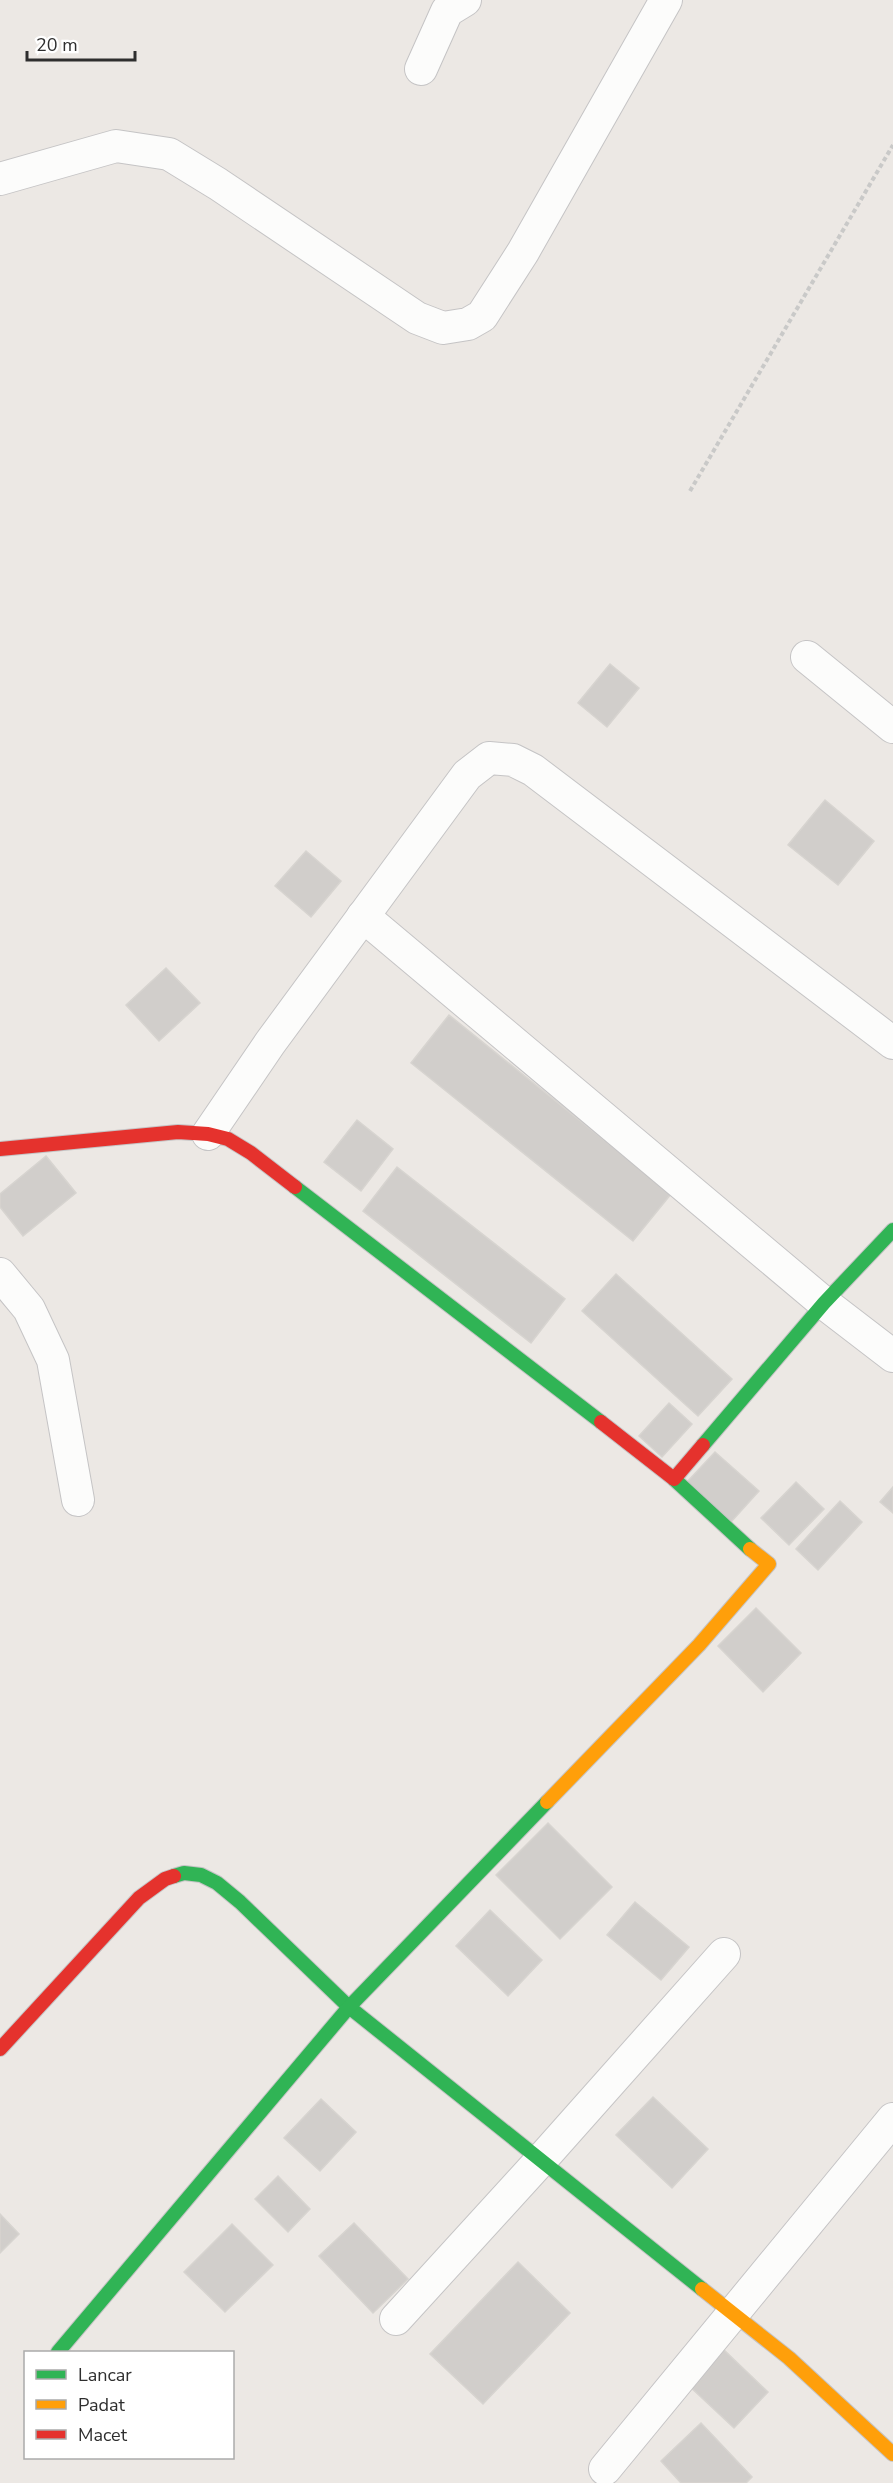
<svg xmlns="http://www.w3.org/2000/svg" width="893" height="2483" font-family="'Nunito Sans',sans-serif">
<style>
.building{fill:#d1cecb;stroke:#d7d4d0;stroke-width:1.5}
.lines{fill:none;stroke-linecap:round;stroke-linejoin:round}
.street-casing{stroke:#c5c4c5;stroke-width:34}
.fast-casing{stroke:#c5c4c5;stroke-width:16}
.slow-casing{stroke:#c5c4c5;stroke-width:16}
.jam-casing{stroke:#c5c4c5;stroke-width:16}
.path{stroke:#c9c9c8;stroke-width:4;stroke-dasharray:4.5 3;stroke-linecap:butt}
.street{stroke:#fcfcfb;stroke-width:32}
.fast{stroke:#30b455;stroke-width:14}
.slow{stroke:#ff9f0a;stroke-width:14}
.jam{stroke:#e5322d;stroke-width:14}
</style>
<rect width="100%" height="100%" fill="#ece8e4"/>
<!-- building -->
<g class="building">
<path d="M 610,664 L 639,688 L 607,727 L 578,703 Z"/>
<path d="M 825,800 L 874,841 L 838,885 L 788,845 Z"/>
<path d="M 306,851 L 341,881 L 311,917 L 275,886 Z"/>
<path d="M 166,968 L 200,1003 L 159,1041 L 126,1005 Z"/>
<path d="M 449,1015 L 671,1194 L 633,1241 L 411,1063 Z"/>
<path d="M 357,1120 L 393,1149 L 361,1191 L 324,1162 Z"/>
<path d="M 46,1156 L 76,1193 L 23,1236 L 0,1207 L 0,1194 Z"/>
<path d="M 397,1167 L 565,1299 L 531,1343 L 363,1211 Z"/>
<path d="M 616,1274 L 732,1379 L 698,1416 L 582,1311 Z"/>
<path d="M 669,1403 L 692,1424 L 662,1457 L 639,1436 Z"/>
<path d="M 715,1452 L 759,1491 L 731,1522 L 687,1482 Z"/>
<path d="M 796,1482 L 824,1509 L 789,1545 L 761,1518 Z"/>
<path d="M 893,1487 L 893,1513 L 880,1502 Z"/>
<path d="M 840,1501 L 862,1522 L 818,1570 L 796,1549 Z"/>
<path d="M 756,1608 L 801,1653 L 763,1692 L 718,1646 Z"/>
<path d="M 548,1823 L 612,1887 L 560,1939 L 496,1875 Z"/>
<path d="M 635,1902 L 689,1947 L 661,1980 L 607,1935 Z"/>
<path d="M 490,1910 L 542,1960 L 508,1996 L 456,1946 Z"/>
<path d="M 653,2097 L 708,2149 L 672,2188 L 616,2135 Z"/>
<path d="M 321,2099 L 356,2132 L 320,2171 L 284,2138 Z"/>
<path d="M 278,2176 L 310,2209 L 288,2232 L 255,2199 Z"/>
<path d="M 0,2214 L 19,2234 L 0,2253 Z"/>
<path d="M 354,2223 L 408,2279 L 373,2313 L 319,2256 Z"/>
<path d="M 232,2224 L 273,2265 L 225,2312 L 184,2272 Z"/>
<path d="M 518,2262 L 570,2313 L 483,2404 L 430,2354 Z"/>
<path d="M 722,2348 L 768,2392 L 734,2428 L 687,2384 Z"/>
<path d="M 701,2423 L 752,2477 L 746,2483 L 681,2483 L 661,2461 Z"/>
</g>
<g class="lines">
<!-- street casing -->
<g class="street-casing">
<g id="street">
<path d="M 421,69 L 447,11 L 465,0"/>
<path d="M 0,179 L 116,146 L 169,154 L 218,184 L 417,318 L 443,328 L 468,324 L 482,316 L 523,252 L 666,0"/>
<path d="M 807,657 L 893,727"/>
<path d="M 363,916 L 824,1303 L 893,1356"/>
<path d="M 208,1134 L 270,1043 L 467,775 L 489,758 L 513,760 L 533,770 L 893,1043"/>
<path d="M 0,1274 L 29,1309 L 53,1360 L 78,1500"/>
<path d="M 396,2319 L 541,2160 L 724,1954"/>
<path d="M 605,2469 L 893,2119"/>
</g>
</g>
<!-- fast casing -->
<g class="fast-casing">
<g id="fast">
<path d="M 295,1187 L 601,1422"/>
<path d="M 703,1445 L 824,1303 L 893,1230"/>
<path d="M 674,1479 L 750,1549"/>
<path d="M 174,1876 L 184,1873 L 201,1875 L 217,1883 L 240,1902 L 349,2007 L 702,2289"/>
<path d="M 58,2352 L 349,2007 L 547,1802"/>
</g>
</g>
<!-- slow casing -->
<g class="slow-casing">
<g id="slow">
<path d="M 547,1802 L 699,1645 L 769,1564 L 750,1549"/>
<path d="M 702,2289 L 789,2358 L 893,2454"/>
</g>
</g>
<!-- jam casing -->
<g class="jam-casing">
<g id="jam">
<path d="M 0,1149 L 178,1132 L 208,1134 L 228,1139 L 251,1153 L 295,1187"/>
<path d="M 601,1422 L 674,1479 L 703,1445"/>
<path d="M 0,2049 L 139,1898 L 165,1879 L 174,1876"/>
</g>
</g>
<!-- path -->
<path class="path" d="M 690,491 L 893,145"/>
<!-- street -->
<use href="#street" class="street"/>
<!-- fast -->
<use href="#fast" class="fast"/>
<!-- slow -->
<use href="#slow" class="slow"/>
<!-- jam -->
<use href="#jam" class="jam"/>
</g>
<!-- legend -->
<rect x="24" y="2351" width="210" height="108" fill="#ffffff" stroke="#ababab" stroke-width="1.5"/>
<rect x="36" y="2370" width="30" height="9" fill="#30b455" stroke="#ababab" stroke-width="1.5"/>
<text x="78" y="2381" font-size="18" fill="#2e2e2e">Lancar</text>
<rect x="36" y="2400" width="30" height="9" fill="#ff9f0a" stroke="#ababab" stroke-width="1.5"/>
<text x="78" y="2411" font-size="18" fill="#2e2e2e">Padat</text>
<rect x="36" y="2430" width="30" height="9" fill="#e5322d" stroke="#ababab" stroke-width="1.5"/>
<text x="78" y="2441" font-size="18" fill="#2e2e2e">Macet</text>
<!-- scale -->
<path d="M27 51v9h108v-9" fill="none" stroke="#2e2e2e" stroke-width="3"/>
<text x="36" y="51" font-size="18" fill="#2e2e2e" stroke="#ffffff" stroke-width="4.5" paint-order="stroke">20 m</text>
</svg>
